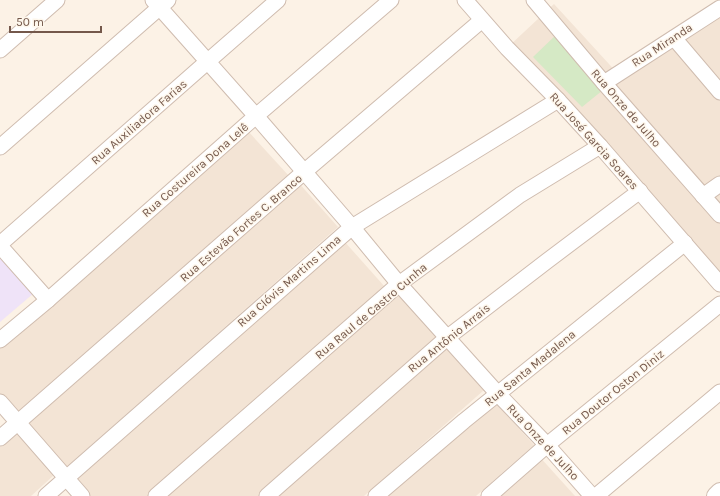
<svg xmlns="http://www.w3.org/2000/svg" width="720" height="496" font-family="Karla,sans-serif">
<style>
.residential{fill:#f3e4d5}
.education{fill:#efe3f8}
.green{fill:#d5e9c5}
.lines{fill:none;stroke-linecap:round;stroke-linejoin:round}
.minor-casing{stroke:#cfbcaf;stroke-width:17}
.tertiary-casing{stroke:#cfbcaf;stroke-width:20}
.minor{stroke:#fff;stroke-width:15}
.tertiary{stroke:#fff;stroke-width:18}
.labels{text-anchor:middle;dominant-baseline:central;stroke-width:3;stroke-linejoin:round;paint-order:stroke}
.street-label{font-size:12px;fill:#74584b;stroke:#fef7ec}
</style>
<rect width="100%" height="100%" fill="#fcf2e6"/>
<!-- residential -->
<g class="residential">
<path d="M 554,4 L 620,76 L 720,17 L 720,281 L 507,48 Z"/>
<path d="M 247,130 L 289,176 L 16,417 L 0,399 L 0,348 Z"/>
<path d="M 297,181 L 338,227 L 65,468 L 24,422 Z"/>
<path d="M 344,241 L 385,287 L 149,496 L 84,496 L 71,482 Z"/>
<path d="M 397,291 L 439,337 L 259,496 L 166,496 Z"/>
<path d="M 442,344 L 484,390 L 364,496 L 270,496 Z"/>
<path d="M 492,399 L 534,445 L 476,496 L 383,496 Z"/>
<path d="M 17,434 L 54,475 L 31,496 L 0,496 L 0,447 Z"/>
<path d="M 538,455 L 575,496 L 491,496 Z"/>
</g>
<!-- education -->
<path class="education" d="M 0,253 L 34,293 L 0,322 Z"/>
<!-- green -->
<path class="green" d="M 557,34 L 603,90 L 582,107 L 533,57 Z"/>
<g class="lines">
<!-- minor casing -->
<g class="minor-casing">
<g id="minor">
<path d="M 153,0 L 256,116 L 352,227 L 399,284 L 498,394 L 547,445 L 592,496"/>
<path d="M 465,0 L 507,48 L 558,100 L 600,146 L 720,284"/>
<path d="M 534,0 L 604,83 L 720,215"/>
<path d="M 674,38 L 720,92"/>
<path d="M 0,50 L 57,0"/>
<path d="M 604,83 L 720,8"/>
<path d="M 0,147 L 168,0"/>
<path d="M 703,196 L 720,184"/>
<path d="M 0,244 L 207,62 L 278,0"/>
<path d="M 0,246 L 48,300"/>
<path d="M 0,340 L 48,300 L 256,116 L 391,0"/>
<path d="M 0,402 L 82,496"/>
<path d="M 0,438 L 304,172 L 482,20"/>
<path d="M 46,496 L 352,227 L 558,100"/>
<path d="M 156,496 L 399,284 L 520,195 L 600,146"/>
<path d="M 267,496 L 448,337 L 547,261 L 640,191"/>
<path d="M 376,496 L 464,421 L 685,243"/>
<path d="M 489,496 L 547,445 L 720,304"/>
<path d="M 596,496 L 720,392"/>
</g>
</g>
<!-- tertiary casing -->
<g class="tertiary-casing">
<path id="tertiary" d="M 716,496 L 720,492"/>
</g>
<!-- minor -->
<use href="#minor" class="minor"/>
<!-- tertiary -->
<use href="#tertiary" class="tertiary"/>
</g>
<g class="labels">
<!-- street labels -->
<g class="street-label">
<text transform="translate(662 45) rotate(-33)">Rua Miranda</text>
<text transform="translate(626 108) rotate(49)">Rua Onze de Julho</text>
<text transform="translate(139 122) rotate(-41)">Rua Auxiliadora Farias</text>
<text transform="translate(594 141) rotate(48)">Rua José Garcia Soares</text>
<text transform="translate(195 170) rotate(-41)">Rua Costureira Dona Lelê</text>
<text transform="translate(241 228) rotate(-41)">Rua Estevão Fortes C. Branco</text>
<text transform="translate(289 281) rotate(-41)">Rua Clóvis Martins Lima</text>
<text transform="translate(371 311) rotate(-40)">Rua Raul de Castro Cunha</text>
<text transform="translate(449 338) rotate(-39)">Rua Antônio Arrais</text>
<text transform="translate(530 368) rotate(-39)">Rua Santa Madalena</text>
<text transform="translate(613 392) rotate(-39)">Rua Doutor Oston Diniz</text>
<text transform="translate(543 442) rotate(47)">Rua Onze de Julho</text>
</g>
</g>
<!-- scale -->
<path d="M10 26v6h91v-6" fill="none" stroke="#74584b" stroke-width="2"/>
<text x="16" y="26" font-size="12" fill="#74584b" stroke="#fef7ec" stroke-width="3" paint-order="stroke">50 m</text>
</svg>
